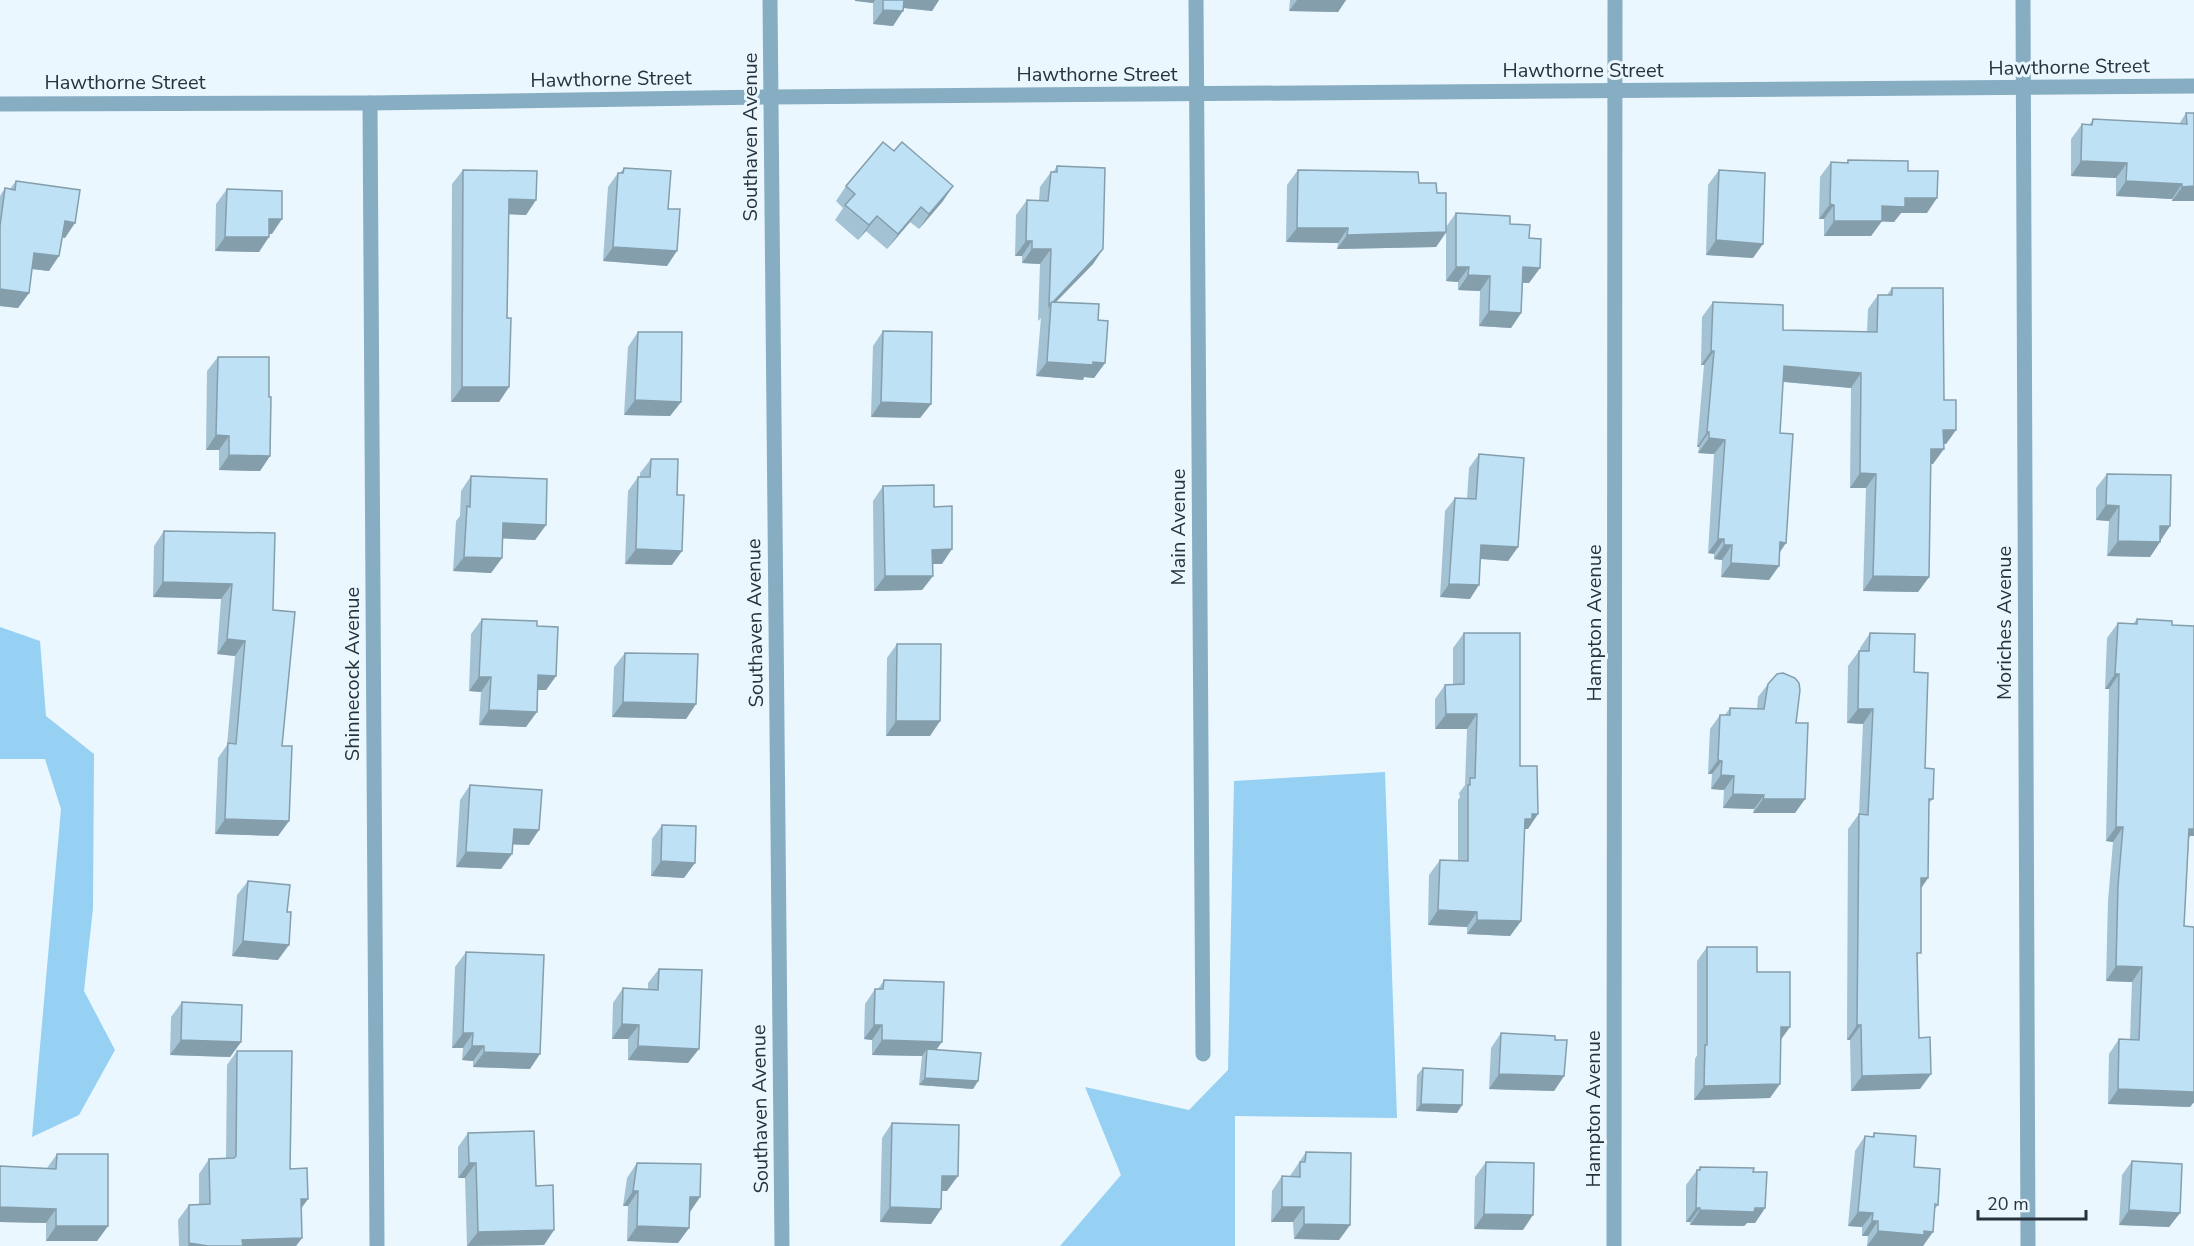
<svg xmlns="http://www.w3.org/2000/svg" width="2194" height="1246" font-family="'Nunito Sans',sans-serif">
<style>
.green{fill:#96d0f2}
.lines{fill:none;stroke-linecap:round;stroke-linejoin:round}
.street{stroke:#87adc3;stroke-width:15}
.wall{fill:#a3c2d4}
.shaded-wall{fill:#859eac}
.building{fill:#bee1f6;stroke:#859eac;stroke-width:1.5}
.labels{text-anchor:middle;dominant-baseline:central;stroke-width:6;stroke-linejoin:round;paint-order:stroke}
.street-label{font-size:20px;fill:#26333b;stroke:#eaf7ff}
</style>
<rect width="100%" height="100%" fill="#eaf7ff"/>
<!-- green -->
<g class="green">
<path d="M 0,627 L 40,641 L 46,716 L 94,754 L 93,908 L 84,991 L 115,1050 L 79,1115 L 32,1137 L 61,809 L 45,759 L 0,759 Z"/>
<path d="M 1385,772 L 1397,1118 L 1235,1116 L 1235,1246 L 1060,1246 L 1121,1175 L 1085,1087 L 1189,1110 L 1228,1070 L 1234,781 Z"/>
</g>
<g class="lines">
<!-- street -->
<g class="street">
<path d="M 770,0 L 782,1246"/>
<path d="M 1196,0 L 1203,1054"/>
<path d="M 2023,0 L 2028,1246"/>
<path d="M 370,103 L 377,1246"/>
<path d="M 0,104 L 370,103 L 770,97 L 2194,86"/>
<path d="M 1614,1246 L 1615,0"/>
</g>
</g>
<!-- wall -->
<g class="wall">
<path d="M 855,0 L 939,0 L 932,11 L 903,8 L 893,26 L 873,24 L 873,3 Z"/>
<path d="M 1290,0 L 1346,0 L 1338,12 L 1289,11 Z"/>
<path d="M 2186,113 L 2194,113 L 2194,201 L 2172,201 L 2172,199 L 2116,196 L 2116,178 L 2071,176 L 2071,139 L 2082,124 L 2089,125 L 2093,119 L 2179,124 Z"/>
<path d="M 1848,160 L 1908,171 L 1927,213 L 1901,213 L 1894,222 L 1882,221 L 1871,236 L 1824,236 L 1824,219 L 1819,219 L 1820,177 L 1831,162 L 1846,163 Z"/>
<path d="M 1057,166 L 1103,249 L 1093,264 L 1056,302 L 1098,320 L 1105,363 L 1094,378 L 1084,377 L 1083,380 L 1036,376 L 1041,318 L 1038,321 L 1040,264 L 1022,263 L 1022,256 L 1015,256 L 1016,215 L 1027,200 L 1039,200 L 1040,187 L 1051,172 L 1053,172 Z"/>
<path d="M 624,168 L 668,209 L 667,266 L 603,261 L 608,187 L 618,173 L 620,173 Z"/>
<path d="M 463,170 L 536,200 L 526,215 L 509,214 L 507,318 L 509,387 L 499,402 L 451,402 L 452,184 Z"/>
<path d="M 1298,170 L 1419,183 L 1437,193 L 1446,227 L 1456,213 L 1510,224 L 1529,238 L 1540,268 L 1529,283 L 1523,283 L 1521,313 L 1511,328 L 1479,326 L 1480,291 L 1458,290 L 1458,282 L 1446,281 L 1446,233 L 1436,247 L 1337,249 L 1338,243 L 1286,242 L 1287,185 Z"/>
<path d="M 1719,170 L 1753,258 L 1706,255 L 1708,185 Z"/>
<path d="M 16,181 L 65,238 L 62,237 L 49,271 L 32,269 L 29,293 L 18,308 L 0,306 L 0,196 L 5,188 L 10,189 Z"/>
<path d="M 846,186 L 943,201 L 919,229 L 910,222 L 887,249 L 866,231 L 858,240 L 835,220 L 843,208 L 836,201 Z"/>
<path d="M 227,189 L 272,234 L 269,234 L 259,252 L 215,251 L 216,204 Z"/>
<path d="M 1892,288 L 1944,400 L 1956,430 L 1946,444 L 1944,444 L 1933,464 L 1931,464 L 1929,577 L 1918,592 L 1863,591 L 1866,488 L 1850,488 L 1851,388 L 1783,382 L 1780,433 L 1779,566 L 1769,580 L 1721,577 L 1722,560 L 1714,559 L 1714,554 L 1708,553 L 1714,454 L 1698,453 L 1699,447 L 1697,447 L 1704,365 L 1701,365 L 1702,317 L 1713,302 L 1783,330 L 1867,332 L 1868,309 L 1878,295 L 1887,295 Z"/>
<path d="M 883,331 L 931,404 L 920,418 L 871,417 L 873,346 Z"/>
<path d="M 638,332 L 681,402 L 670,416 L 624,415 L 628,347 Z"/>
<path d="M 218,357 L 270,456 L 260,471 L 219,470 L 219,450 L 206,450 L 207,371 Z"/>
<path d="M 1479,454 L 1518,547 L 1508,561 L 1480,559 L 1470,599 L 1440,597 L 1445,511 L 1455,498 L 1467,499 L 1469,468 Z"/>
<path d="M 651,459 L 677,495 L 672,565 L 625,564 L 628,491 L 638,477 L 640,477 L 640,473 Z"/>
<path d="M 2107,474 L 2170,526 L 2150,557 L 2107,556 L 2109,521 L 2096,520 L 2096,488 Z"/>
<path d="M 471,476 L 546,525 L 535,540 L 502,538 L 502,558 L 491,573 L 453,571 L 456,521 L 460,516 L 461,491 Z"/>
<path d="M 883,486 L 934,507 L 942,564 L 933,564 L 933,576 L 922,590 L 874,591 L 873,501 Z"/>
<path d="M 164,531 L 273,610 L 282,746 L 289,821 L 278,836 L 215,834 L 218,758 L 227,745 L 235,656 L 217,654 L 221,599 L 153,597 L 154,546 Z"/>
<path d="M 482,619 L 537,626 L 556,676 L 546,690 L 538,690 L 526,727 L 479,725 L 481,692 L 469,691 L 471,634 Z"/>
<path d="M 2137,619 L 2190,836 L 2189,838 L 2184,926 L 2194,927 L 2194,1102 L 2190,1107 L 2108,1104 L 2109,1054 L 2119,1039 L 2130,1040 L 2132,982 L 2106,981 L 2108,901 L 2113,842 L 2106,841 L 2109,689 L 2105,689 L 2107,638 L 2118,623 L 2133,624 Z"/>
<path d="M 1464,633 L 1520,766 L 1528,829 L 1524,829 L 1521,921 L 1510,936 L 1467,934 L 1467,927 L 1428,925 L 1429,875 L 1440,860 L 1458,860 L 1458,800 L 1460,797 L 1459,793 L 1465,785 L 1467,729 L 1435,729 L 1435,699 L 1445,685 L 1453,684 L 1453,648 Z"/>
<path d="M 1870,633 L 1914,672 L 1925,768 L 1933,799 L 1929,803 L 1928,878 L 1921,887 L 1917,958 L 1920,1089 L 1851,1091 L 1850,1040 L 1847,1040 L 1848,829 L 1859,814 L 1863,724 L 1847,723 L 1848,666 L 1859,651 L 1860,651 L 1860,648 Z"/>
<path d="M 897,644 L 930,736 L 886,736 L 887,658 Z"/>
<path d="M 625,653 L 696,704 L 686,719 L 612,717 L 614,667 Z"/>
<path d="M 1768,684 L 1796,723 L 1805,799 L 1795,813 L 1753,813 L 1754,809 L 1723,808 L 1724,790 L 1711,789 L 1712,774 L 1708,774 L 1710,729 L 1720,715 L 1725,715 L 1730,708 L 1757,709 L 1758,697 Z"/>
<path d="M 470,785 L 529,845 L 512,844 L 501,869 L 456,867 L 460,800 Z"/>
<path d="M 662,825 L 684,878 L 651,876 L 652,839 Z"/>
<path d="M 248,881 L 278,960 L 232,956 L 237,895 Z"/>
<path d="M 1707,947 L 1757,972 L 1781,1039 L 1770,1098 L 1694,1100 L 1695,1059 L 1697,1055 L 1697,961 Z"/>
<path d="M 466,952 L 530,1069 L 473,1067 L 473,1061 L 462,1060 L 463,1048 L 452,1048 L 455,967 Z"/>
<path d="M 659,969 L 688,1063 L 628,1060 L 628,1039 L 612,1039 L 613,1003 L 623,988 L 648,989 L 648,983 Z"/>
<path d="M 884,980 L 936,1050 L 978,1081 L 973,1089 L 919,1085 L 922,1056 L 872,1055 L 872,1040 L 864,1039 L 865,1004 L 875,989 L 878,989 Z"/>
<path d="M 182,1002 L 241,1042 L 230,1057 L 170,1055 L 171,1017 Z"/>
<path d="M 1501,1033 L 1555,1040 L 1564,1076 L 1554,1091 L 1489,1089 L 1491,1048 Z"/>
<path d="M 237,1051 L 290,1169 L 301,1208 L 302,1238 L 296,1246 L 179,1246 L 178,1220 L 189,1205 L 199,1205 L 199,1174 L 209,1159 L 226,1159 L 227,1065 Z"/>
<path d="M 1423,1068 L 1462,1105 L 1457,1113 L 1416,1111 L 1417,1075 Z"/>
<path d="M 892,1123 L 947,1191 L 942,1191 L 941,1209 L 931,1224 L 880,1222 L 882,1138 Z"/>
<path d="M 468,1133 L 554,1230 L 544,1245 L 467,1246 L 465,1178 L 458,1178 L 458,1147 Z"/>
<path d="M 1874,1133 L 1914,1167 L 1938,1205 L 1934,1210 L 1923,1246 L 1867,1246 L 1868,1236 L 1862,1236 L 1862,1227 L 1848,1226 L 1855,1151 L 1865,1136 L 1872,1137 Z"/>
<path d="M 1306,1152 L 1350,1225 L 1339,1240 L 1294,1239 L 1293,1222 L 1271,1222 L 1272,1191 L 1282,1176 L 1290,1176 Z"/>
<path d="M 57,1154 L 108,1226 L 97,1241 L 46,1241 L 46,1223 L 0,1222 L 0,1166 L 47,1168 Z"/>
<path d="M 2132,1161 L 2180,1213 L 2169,1227 L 2119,1225 L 2122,1175 Z"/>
<path d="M 1486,1162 L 1523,1230 L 1474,1229 L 1475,1177 Z"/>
<path d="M 637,1163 L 700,1197 L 689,1212 L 689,1228 L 678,1243 L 627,1241 L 628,1206 L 623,1206 L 627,1178 Z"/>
<path d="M 1700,1167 L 1753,1172 L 1765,1208 L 1755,1223 L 1747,1223 L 1744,1226 L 1690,1225 L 1690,1222 L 1686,1222 L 1686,1185 L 1697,1170 L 1698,1170 Z"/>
</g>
<!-- shaded-wall -->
<g class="shaded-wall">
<path d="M 855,0 L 875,0 L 873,3 L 855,1 Z"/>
<path d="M 900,0 L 939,0 L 932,11 L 895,7 Z"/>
<path d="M 1297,0 L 1346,0 L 1338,12 L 1289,11 Z"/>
<path d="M 883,10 L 903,11 L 893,26 L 873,24 Z"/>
<path d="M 2081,161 L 2127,163 L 2116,178 L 2071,176 Z"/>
<path d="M 2126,181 L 2182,184 L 2172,199 L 2116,196 Z"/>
<path d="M 953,186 L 943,201 L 919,229 L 929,214 Z"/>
<path d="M 2194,186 L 2194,201 L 2172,201 L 2182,187 Z"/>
<path d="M 1905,198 L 1937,198 L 1927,213 L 1901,213 L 1894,222 L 1872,221 L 1882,206 Z"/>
<path d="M 509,199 L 536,200 L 526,215 L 499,214 Z"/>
<path d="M 1830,204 L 1834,205 L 1824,219 L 1819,219 Z"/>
<path d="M 921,207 L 910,222 L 887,249 L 898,234 Z"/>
<path d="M 877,216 L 866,231 L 858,240 L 869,225 Z"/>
<path d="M 269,219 L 282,219 L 272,234 L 259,234 Z"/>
<path d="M 65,221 L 75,223 L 65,238 L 54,236 Z"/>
<path d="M 1834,221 L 1882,221 L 1871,236 L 1824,236 Z"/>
<path d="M 1297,228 L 1348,228 L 1338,243 L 1286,242 Z"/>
<path d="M 1446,232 L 1436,247 L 1337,249 L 1347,235 Z"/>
<path d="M 225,237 L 269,237 L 259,252 L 215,251 Z"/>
<path d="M 1716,240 L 1763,244 L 1753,258 L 1706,255 Z"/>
<path d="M 1026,241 L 1032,241 L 1022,256 L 1015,256 Z"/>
<path d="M 613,247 L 677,251 L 667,266 L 603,261 Z"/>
<path d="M 1032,249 L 1051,249 L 1040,264 L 1022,263 Z"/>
<path d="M 1103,249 L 1093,264 L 1051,307 L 1053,302 Z"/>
<path d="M 34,253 L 59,256 L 49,271 L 24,268 Z"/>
<path d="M 1456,267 L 1469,267 L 1458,282 L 1446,281 Z"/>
<path d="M 1523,267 L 1540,268 L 1529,283 L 1513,282 Z"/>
<path d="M 1468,275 L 1490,276 L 1480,291 L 1458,290 Z"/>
<path d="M 0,289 L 29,293 L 18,308 L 0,306 Z"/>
<path d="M 1489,311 L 1521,313 L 1511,328 L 1479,326 Z"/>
<path d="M 1711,351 L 1714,351 L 1704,365 L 1701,365 Z"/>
<path d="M 1047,362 L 1093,362 L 1105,363 L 1094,378 L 1084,377 L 1083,380 L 1036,376 Z"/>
<path d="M 1784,366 L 1861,373 L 1851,388 L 1774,381 Z"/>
<path d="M 462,387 L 509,387 L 499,402 L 451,402 Z"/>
<path d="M 635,400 L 681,402 L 670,416 L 624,415 Z"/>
<path d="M 881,402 L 931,404 L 920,418 L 871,417 Z"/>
<path d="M 1943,430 L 1956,430 L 1946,444 L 1933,444 Z"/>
<path d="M 1707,432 L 1709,432 L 1699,447 L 1697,447 Z"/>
<path d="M 216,435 L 229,436 L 219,450 L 206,450 Z"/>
<path d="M 1709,438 L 1725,440 L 1714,454 L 1698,453 Z"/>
<path d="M 1931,449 L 1944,449 L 1933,464 L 1921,463 Z"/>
<path d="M 229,455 L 270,456 L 260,471 L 219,470 Z"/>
<path d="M 1860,473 L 1876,474 L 1866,488 L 1850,488 Z"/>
<path d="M 2106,505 L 2119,506 L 2109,521 L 2096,520 Z"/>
<path d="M 503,523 L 546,525 L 535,540 L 493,538 Z"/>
<path d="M 2160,526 L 2170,526 L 2160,541 Z"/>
<path d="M 1718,539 L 1724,539 L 1714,554 L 1708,553 Z"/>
<path d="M 2118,541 L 2160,542 L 2150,557 L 2107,556 Z"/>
<path d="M 1780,542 L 1786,543 L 1776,558 Z"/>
<path d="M 1481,545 L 1518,547 L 1508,561 L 1471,558 Z"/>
<path d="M 1724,545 L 1732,545 L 1722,560 L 1714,559 Z"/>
<path d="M 636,549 L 682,551 L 672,565 L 625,564 Z"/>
<path d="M 952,549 L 942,564 L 922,564 L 932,550 Z"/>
<path d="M 464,557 L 502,558 L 491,573 L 453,571 Z"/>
<path d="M 1731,563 L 1779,566 L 1769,580 L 1721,577 Z"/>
<path d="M 885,576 L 933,576 L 922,590 L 874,591 Z"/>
<path d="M 1873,576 L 1929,577 L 1918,592 L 1863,591 Z"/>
<path d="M 163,582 L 232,584 L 221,599 L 153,597 Z"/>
<path d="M 1449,584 L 1479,585 L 1470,599 L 1440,597 Z"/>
<path d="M 227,639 L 245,641 L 235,656 L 217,654 Z"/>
<path d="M 2115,674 L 2119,674 L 2109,689 L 2105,689 Z"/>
<path d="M 538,675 L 556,676 L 546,690 L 528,690 Z"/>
<path d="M 479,677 L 491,677 L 481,692 L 469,691 Z"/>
<path d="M 623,702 L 696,704 L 686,719 L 612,717 Z"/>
<path d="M 1858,709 L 1873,709 L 1863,724 L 1847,723 Z"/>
<path d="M 489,710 L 537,712 L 526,727 L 479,725 Z"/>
<path d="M 1446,714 L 1477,714 L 1467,729 L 1435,729 Z"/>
<path d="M 896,721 L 940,721 L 930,736 L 886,736 Z"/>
<path d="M 1718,760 L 1722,761 L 1712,774 L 1708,774 Z"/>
<path d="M 1721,775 L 1734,776 L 1724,790 L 1711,789 Z"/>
<path d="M 1733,794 L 1764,795 L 1754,809 L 1723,808 Z"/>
<path d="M 1763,799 L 1805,799 L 1795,813 L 1753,813 Z"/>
<path d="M 1532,814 L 1538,814 L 1528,829 L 1524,829 L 1525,819 Z"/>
<path d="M 225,819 L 289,821 L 278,836 L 215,834 Z"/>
<path d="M 2194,822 L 2194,836 L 2190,836 L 2185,844 L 2179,844 Z"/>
<path d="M 2116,827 L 2123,827 L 2113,842 L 2106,841 Z"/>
<path d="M 514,829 L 539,830 L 529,845 L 503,844 Z"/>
<path d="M 466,852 L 512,854 L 501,869 L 456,867 Z"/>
<path d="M 661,861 L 695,863 L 684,878 L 651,876 Z"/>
<path d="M 1921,878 L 1928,878 L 1918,893 Z"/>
<path d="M 1438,910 L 1477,912 L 1467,927 L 1428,925 Z"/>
<path d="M 1477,920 L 1521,921 L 1510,936 L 1467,934 Z"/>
<path d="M 243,941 L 289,945 L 278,960 L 232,956 Z"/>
<path d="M 2116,966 L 2142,967 L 2132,982 L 2106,981 Z"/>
<path d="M 622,1024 L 639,1025 L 628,1039 L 612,1039 Z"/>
<path d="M 874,1025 L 882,1025 L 872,1040 L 864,1039 Z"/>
<path d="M 1857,1025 L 1861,1025 L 1850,1040 L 1847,1040 Z"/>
<path d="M 1781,1027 L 1790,1027 L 1780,1041 Z"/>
<path d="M 463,1033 L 473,1033 L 463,1048 L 452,1048 Z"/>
<path d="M 181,1040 L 241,1042 L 230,1057 L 170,1055 Z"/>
<path d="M 882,1040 L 942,1042 L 931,1057 L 927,1049 L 922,1056 L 872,1055 Z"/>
<path d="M 472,1046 L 484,1046 L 473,1061 L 462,1060 Z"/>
<path d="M 638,1046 L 699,1049 L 688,1063 L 628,1060 Z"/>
<path d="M 484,1052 L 540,1054 L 530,1069 L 473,1067 Z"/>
<path d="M 1499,1074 L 1564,1076 L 1554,1091 L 1489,1089 Z"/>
<path d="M 1931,1074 L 1920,1089 L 1851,1091 L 1862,1076 Z"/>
<path d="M 925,1078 L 978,1081 L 973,1089 L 919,1085 Z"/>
<path d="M 1780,1084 L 1770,1098 L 1694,1100 L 1704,1086 Z"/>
<path d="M 2118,1089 L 2194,1092 L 2194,1102 L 2190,1107 L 2108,1104 Z"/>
<path d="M 1421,1104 L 1462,1105 L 1457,1113 L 1416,1111 Z"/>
<path d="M 469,1163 L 476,1163 L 465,1178 L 458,1178 Z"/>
<path d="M 942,1176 L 958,1176 L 947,1191 L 932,1191 Z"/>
<path d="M 633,1191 L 638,1191 L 628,1206 L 623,1206 Z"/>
<path d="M 690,1197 L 700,1197 L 690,1212 L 680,1212 Z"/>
<path d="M 301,1199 L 308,1199 L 298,1213 Z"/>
<path d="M 0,1207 L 56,1209 L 46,1223 L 0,1222 Z"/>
<path d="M 890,1207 L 941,1209 L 931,1224 L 880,1222 Z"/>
<path d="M 1282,1207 L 1304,1207 L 1293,1222 L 1271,1222 Z"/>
<path d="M 1696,1208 L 1700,1208 L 1690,1222 L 1686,1222 Z"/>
<path d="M 1765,1208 L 1755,1223 L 1747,1223 L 1744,1226 L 1690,1225 L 1700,1210 Z"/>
<path d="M 2129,1210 L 2180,1213 L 2169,1227 L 2119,1225 Z"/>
<path d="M 1858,1212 L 1873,1213 L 1862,1227 L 1848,1226 Z"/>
<path d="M 1484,1214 L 1533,1215 L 1523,1230 L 1474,1229 Z"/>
<path d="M 1872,1221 L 1878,1221 L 1868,1236 L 1862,1236 Z"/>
<path d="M 1304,1224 L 1350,1225 L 1339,1240 L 1294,1239 Z"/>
<path d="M 56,1226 L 108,1226 L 97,1241 L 46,1241 Z"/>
<path d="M 637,1226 L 689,1228 L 678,1243 L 627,1241 Z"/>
<path d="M 554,1230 L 544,1245 L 467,1246 L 478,1232 Z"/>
<path d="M 1878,1231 L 1924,1231 L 1933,1232 L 1923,1246 L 1867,1246 Z"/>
<path d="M 302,1238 L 296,1246 L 238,1246 L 242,1240 Z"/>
<path d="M 189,1243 L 208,1246 L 188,1246 Z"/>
</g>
<!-- building -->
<g class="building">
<path d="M 883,0 L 904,0 L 903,11 L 883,10 Z"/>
<path d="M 2186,113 L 2194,113 L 2194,186 L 2182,187 L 2182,184 L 2126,181 L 2127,163 L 2081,161 L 2082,124 L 2092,125 L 2093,119 L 2187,124 Z"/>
<path d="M 883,142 L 894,151 L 902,142 L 953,186 L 929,214 L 921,207 L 898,234 L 877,216 L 869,225 L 845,205 L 855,194 L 846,186 Z"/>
<path d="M 1848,160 L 1908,161 L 1908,171 L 1938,171 L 1937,198 L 1905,198 L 1905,207 L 1882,206 L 1882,221 L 1834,221 L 1834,205 L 1830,204 L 1831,162 L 1848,163 Z"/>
<path d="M 1057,166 L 1105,168 L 1103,249 L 1053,302 L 1099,304 L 1098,320 L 1108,321 L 1105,363 L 1093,362 L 1093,365 L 1047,362 L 1051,303 L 1049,306 L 1051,249 L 1032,249 L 1032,241 L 1026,241 L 1027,200 L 1048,201 L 1051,172 L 1057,172 Z"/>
<path d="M 624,168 L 671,171 L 668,209 L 680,209 L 677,251 L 613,247 L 618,173 L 623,173 Z"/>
<path d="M 463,170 L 537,171 L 536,200 L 509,199 L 507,318 L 511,318 L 509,387 L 462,387 Z"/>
<path d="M 1298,170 L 1418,172 L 1419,183 L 1436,183 L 1437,193 L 1446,193 L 1446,232 L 1347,235 L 1348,228 L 1297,228 Z"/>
<path d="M 1719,170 L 1765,173 L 1763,244 L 1716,240 Z"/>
<path d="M 16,181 L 80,190 L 75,223 L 65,221 L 59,256 L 34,253 L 29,293 L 0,289 L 0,226 L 5,188 L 15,190 Z"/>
<path d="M 227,189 L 282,191 L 282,219 L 269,219 L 269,237 L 225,237 Z"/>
<path d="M 1456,213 L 1510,216 L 1510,224 L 1530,225 L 1529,238 L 1541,239 L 1540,268 L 1523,267 L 1521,313 L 1489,311 L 1490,276 L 1468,275 L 1469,267 L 1456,267 Z"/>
<path d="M 1892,288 L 1943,288 L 1944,400 L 1956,400 L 1956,430 L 1943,430 L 1944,449 L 1931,449 L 1929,577 L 1873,576 L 1876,474 L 1860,473 L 1861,373 L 1784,366 L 1780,433 L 1793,434 L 1786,543 L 1780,542 L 1779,566 L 1731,563 L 1732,545 L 1724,545 L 1724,539 L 1718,539 L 1725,440 L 1709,438 L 1709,432 L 1707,432 L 1714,351 L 1711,351 L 1713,302 L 1783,305 L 1783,330 L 1877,332 L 1878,295 L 1892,295 Z"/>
<path d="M 883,331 L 932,332 L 931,404 L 881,402 Z"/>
<path d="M 638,332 L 682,332 L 681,402 L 635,400 Z"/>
<path d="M 218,357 L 269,357 L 269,397 L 271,397 L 270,456 L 229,455 L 229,436 L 216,435 Z"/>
<path d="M 1479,454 L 1524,458 L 1518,547 L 1481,545 L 1479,585 L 1449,584 L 1455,498 L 1476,499 Z"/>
<path d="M 651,459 L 678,459 L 677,495 L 684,495 L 682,551 L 636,549 L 638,477 L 650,477 Z"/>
<path d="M 2107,474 L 2171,475 L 2170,526 L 2160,526 L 2160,542 L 2118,541 L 2119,506 L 2106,505 Z"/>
<path d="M 471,476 L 547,479 L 546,525 L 503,523 L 502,558 L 464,557 L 467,506 L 470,507 Z"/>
<path d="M 934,485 L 934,507 L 952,506 L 952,549 L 932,550 L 933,576 L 885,576 L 883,486 Z"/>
<path d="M 164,531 L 275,533 L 273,610 L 295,612 L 282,746 L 292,746 L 289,821 L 225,819 L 228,743 L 236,744 L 245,641 L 227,639 L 232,584 L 163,582 Z"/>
<path d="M 482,619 L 537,621 L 537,626 L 558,627 L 556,676 L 538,675 L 537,712 L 489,710 L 491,677 L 479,677 Z"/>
<path d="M 2137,619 L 2172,621 L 2172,625 L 2194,626 L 2194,829 L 2189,829 L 2184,926 L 2194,927 L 2194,1092 L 2118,1089 L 2119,1039 L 2139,1040 L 2142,967 L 2116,966 L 2118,886 L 2123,827 L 2116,827 L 2119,674 L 2115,674 L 2118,623 L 2137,624 Z"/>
<path d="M 1464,633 L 1520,633 L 1520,766 L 1537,766 L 1538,814 L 1532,814 L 1532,819 L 1525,819 L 1521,921 L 1477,920 L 1477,912 L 1438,910 L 1440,860 L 1468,861 L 1468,785 L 1470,785 L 1470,778 L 1475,778 L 1477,714 L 1446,714 L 1445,685 L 1464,684 Z"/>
<path d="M 1870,633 L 1915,634 L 1914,672 L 1928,673 L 1925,768 L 1934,769 L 1933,799 L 1929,799 L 1928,878 L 1921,878 L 1921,953 L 1917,953 L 1919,1038 L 1930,1037 L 1931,1074 L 1862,1076 L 1861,1025 L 1857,1025 L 1859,814 L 1868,815 L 1873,709 L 1858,709 L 1859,651 L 1869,651 Z"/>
<path d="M 897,644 L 941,644 L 940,721 L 896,721 Z"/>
<path d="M 625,653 L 698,654 L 696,704 L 623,702 Z"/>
<path d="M 1783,673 L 1795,678 L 1799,683 L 1800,690 L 1796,723 L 1808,723 L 1805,799 L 1763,799 L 1764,795 L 1733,794 L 1734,776 L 1721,775 L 1722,761 L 1718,760 L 1720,715 L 1730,715 L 1730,708 L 1764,709 L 1768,684 L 1777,674 Z"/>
<path d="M 470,785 L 542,790 L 539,830 L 514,829 L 512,854 L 466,852 Z"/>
<path d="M 662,825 L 696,826 L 695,863 L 661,861 Z"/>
<path d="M 248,881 L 290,885 L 287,912 L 291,912 L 289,945 L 243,941 Z"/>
<path d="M 1707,947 L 1757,947 L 1757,972 L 1790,972 L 1790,1027 L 1781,1027 L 1780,1084 L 1704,1086 L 1705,1045 L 1707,1045 Z"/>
<path d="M 466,952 L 544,955 L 540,1054 L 484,1052 L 484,1046 L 472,1046 L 473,1033 L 463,1033 Z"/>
<path d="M 659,969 L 702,970 L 699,1049 L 638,1046 L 639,1025 L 622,1024 L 623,988 L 658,990 Z"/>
<path d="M 884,980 L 944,982 L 942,1042 L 882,1040 L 882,1025 L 874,1025 L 875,989 L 883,989 Z"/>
<path d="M 182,1002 L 242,1005 L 241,1042 L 181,1040 Z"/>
<path d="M 1501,1033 L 1555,1036 L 1555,1040 L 1567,1040 L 1564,1076 L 1499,1074 Z"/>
<path d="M 927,1049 L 981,1053 L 978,1081 L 925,1078 Z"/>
<path d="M 237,1051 L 292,1051 L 290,1169 L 307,1168 L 308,1199 L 301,1199 L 302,1238 L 242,1240 L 243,1246 L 208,1246 L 189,1243 L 189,1205 L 210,1204 L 209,1159 L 234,1158 L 236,1156 Z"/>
<path d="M 1423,1068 L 1463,1070 L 1462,1105 L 1421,1104 Z"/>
<path d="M 892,1123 L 959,1125 L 958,1176 L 942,1176 L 941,1209 L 890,1207 Z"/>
<path d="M 534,1131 L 536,1186 L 553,1185 L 554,1230 L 478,1232 L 476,1163 L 469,1163 L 468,1133 Z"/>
<path d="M 1874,1133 L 1916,1136 L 1914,1167 L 1940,1169 L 1938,1205 L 1935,1204 L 1933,1232 L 1924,1231 L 1924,1235 L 1878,1231 L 1878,1221 L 1872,1221 L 1873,1213 L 1858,1212 L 1865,1136 L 1874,1137 Z"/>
<path d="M 1306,1152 L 1351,1153 L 1350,1225 L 1304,1224 L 1304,1207 L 1282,1207 L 1282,1176 L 1300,1177 L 1300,1162 L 1305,1162 Z"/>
<path d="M 57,1154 L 108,1154 L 108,1226 L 56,1226 L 56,1209 L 0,1207 L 0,1211 L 0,1166 L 56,1169 Z"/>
<path d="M 2132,1161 L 2182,1164 L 2180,1213 L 2129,1210 Z"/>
<path d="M 1486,1162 L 1534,1163 L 1533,1215 L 1484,1214 Z"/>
<path d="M 637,1163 L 701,1164 L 700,1197 L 690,1197 L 689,1228 L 637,1226 L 638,1191 L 633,1191 Z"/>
<path d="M 1700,1167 L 1754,1168 L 1753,1172 L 1767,1172 L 1765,1208 L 1755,1208 L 1754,1212 L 1700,1210 L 1700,1208 L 1696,1208 L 1697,1170 L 1700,1170 Z"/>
</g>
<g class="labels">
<!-- street labels -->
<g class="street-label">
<text transform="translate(2069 67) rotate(-1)">Hawthorne Street</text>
<text x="1583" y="70">Hawthorne Street</text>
<text x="1097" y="74">Hawthorne Street</text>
<text transform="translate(611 79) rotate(-1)">Hawthorne Street</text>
<text x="125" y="82">Hawthorne Street</text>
<text transform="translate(750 137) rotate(-90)">Southaven Avenue</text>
<text transform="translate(1178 527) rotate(-90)">Main Avenue</text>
<text transform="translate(755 623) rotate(-91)">Southaven Avenue</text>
<text transform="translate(1594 623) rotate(-90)">Hampton Avenue</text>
<text transform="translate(2004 623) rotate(-90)">Moriches Avenue</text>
<text transform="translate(352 674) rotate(-90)">Shinnecock Avenue</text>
<text transform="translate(760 1109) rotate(-91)">Southaven Avenue</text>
<text transform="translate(1593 1109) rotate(-90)">Hampton Avenue</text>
</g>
</g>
<!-- scale -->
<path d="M1978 1210v9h108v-9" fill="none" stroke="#26333b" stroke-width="3"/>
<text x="1987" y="1210" font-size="18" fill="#26333b" stroke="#eaf7ff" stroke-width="4.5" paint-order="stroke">20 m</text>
</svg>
